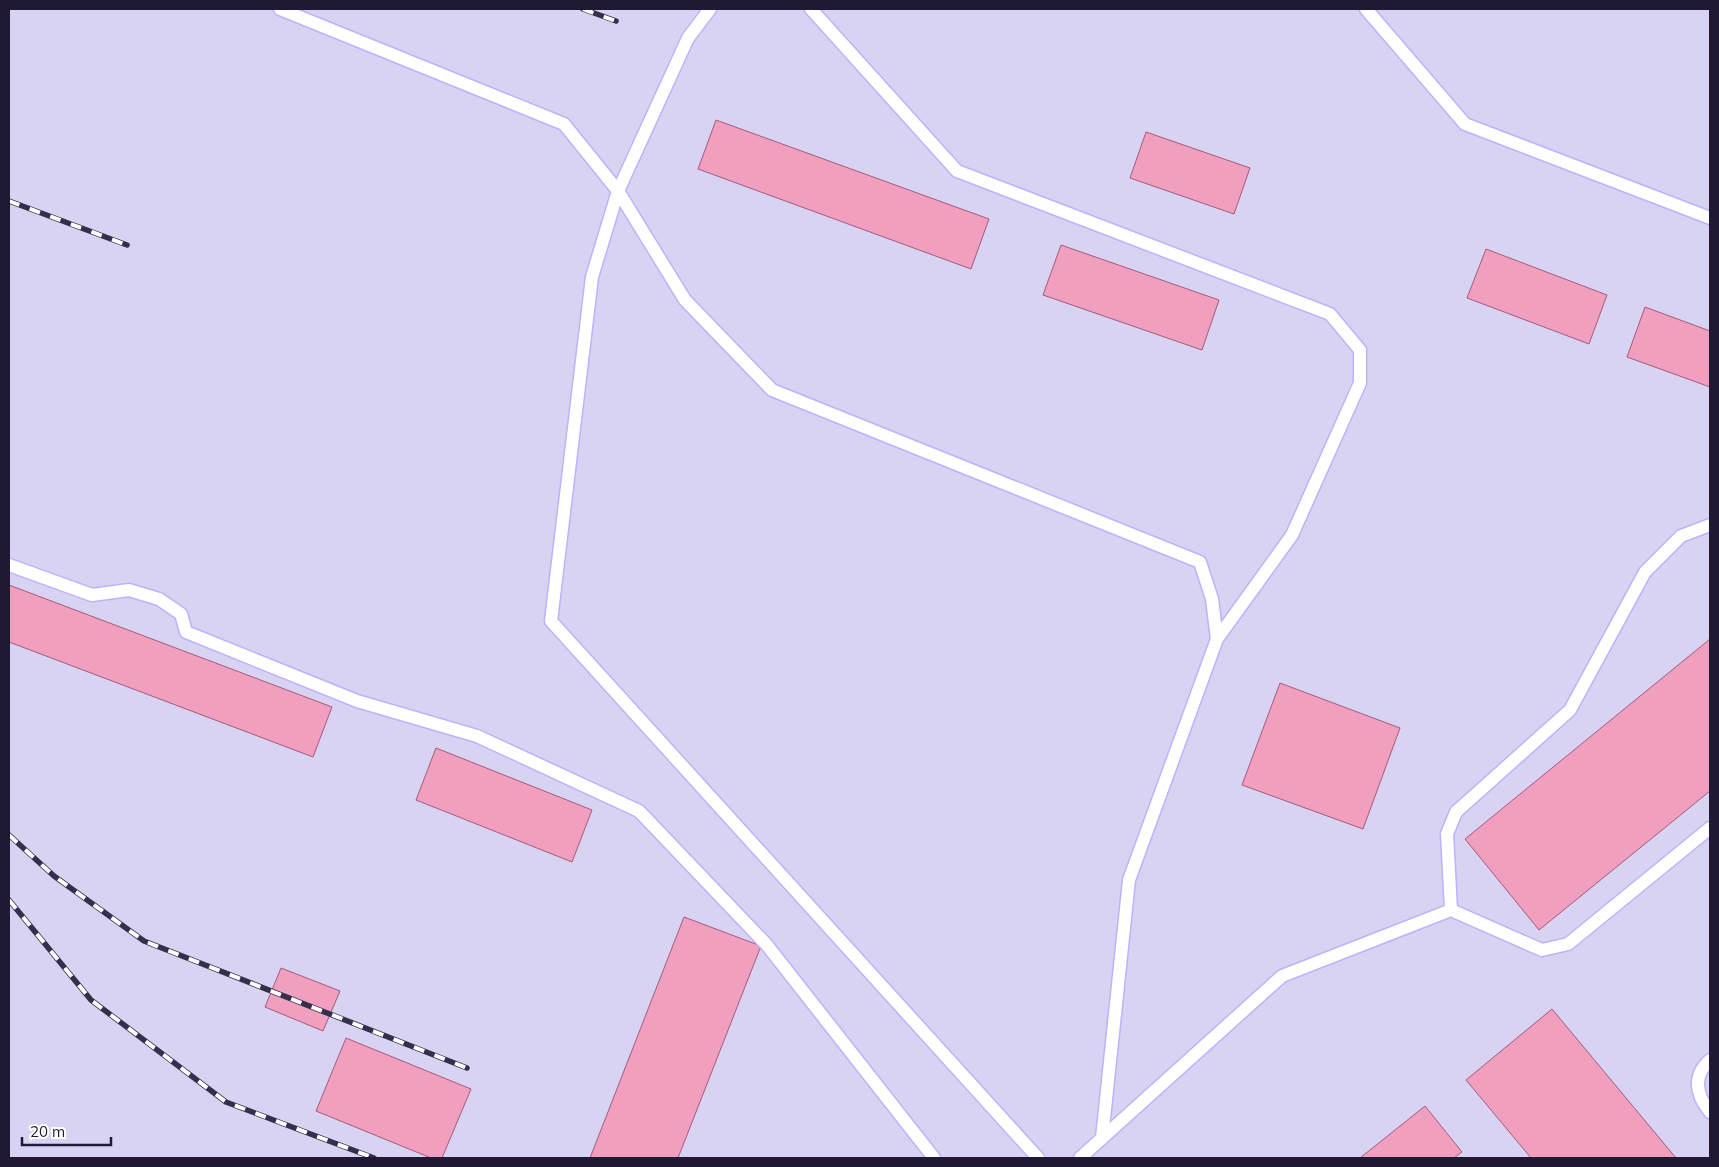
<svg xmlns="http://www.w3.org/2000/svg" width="1719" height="1167" font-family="Mulish,sans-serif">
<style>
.built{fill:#d8d2f3}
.building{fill:#f09fbf;stroke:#a55b7a}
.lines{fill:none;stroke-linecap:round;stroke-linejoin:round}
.service-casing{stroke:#c1b1fa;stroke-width:15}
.service{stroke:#fff;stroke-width:12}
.rail-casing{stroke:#362e4b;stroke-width:5.5}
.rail{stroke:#fff;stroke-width:4;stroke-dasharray:11;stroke-linecap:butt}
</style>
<rect width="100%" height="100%" fill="#e6e0fe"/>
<!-- built -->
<rect class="built" x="9" y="9" width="1701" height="1149"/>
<!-- building -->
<g class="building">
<path d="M 716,120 L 989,219 L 971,269 L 698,169 Z"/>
<path d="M 1146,132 L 1250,168 L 1234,214 L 1130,178 Z"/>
<path d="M 1061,245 L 1219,300 L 1202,350 L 1043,295 Z"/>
<path d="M 1486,249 L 1607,295 L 1589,344 L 1467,298 Z"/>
<path d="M 1645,307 L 1710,331 L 1710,387 L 1627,357 Z"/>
<path d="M 9,585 L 332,707 L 313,757 L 9,642 Z"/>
<path d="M 1710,639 L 1710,791 L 1539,930 L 1465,839 Z"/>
<path d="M 1280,683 L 1400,728 L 1363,829 L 1242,785 Z"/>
<path d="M 436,748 L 592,810 L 572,862 L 416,800 Z"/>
<path d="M 684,917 L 761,946 L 678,1158 L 590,1158 Z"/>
<path d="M 281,968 L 340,991 L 323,1031 L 265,1007 Z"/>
<path d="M 1552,1009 L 1676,1158 L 1531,1158 L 1466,1080 Z"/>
<path d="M 346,1038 L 471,1089 L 442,1158 L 431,1158 L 316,1111 Z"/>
<path d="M 1425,1106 L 1462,1152 L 1454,1158 L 1360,1158 Z"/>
</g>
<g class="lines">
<!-- service casing -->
<g class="service-casing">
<g id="service">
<path d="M 280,9 L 564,124 L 618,191 L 685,300 L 772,390 L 1200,562 L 1212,599 L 1217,639"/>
<path d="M 710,9 L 688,38 L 618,191 L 592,277 L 551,621 L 1038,1158"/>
<path d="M 811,9 L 957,171 L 1330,314 L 1360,350 L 1360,383 L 1292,535 L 1217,639 L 1129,880 L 1102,1138"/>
<path d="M 1366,9 L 1465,124 L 1710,218"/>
<path d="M 9,565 L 92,595 L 129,590 L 159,599 L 181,614 L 186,632 L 357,701 L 477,736 L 639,811 L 766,944 L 934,1158"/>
<path d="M 1451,910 L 1447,834 L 1456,812 L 1570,710 L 1645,572 L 1681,536 L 1710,525"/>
<path d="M 1710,1060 C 1692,1076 1696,1095 1710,1112"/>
<path d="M 1080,1158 L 1282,976 L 1451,910 L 1542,950 L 1568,944 L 1710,828"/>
</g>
</g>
<!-- service -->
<use href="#service" class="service"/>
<!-- rail casing -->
<g class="rail-casing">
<g id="rail">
<path d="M 583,9 L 616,21"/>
<path d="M 9,201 L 127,245"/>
<path d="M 9,835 L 54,876 L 144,941 L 467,1068"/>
<path d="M 9,900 L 91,1000 L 226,1102 L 374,1158"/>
</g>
</g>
<!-- rail -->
<use href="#rail" class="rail"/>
</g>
<!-- border -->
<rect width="1719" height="1167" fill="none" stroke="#201834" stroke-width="20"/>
<!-- scale -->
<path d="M22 1137v8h89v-8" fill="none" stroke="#201834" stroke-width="2.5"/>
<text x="30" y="1137" font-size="15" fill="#201834" stroke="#ffffff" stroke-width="4" paint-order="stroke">20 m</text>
</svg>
